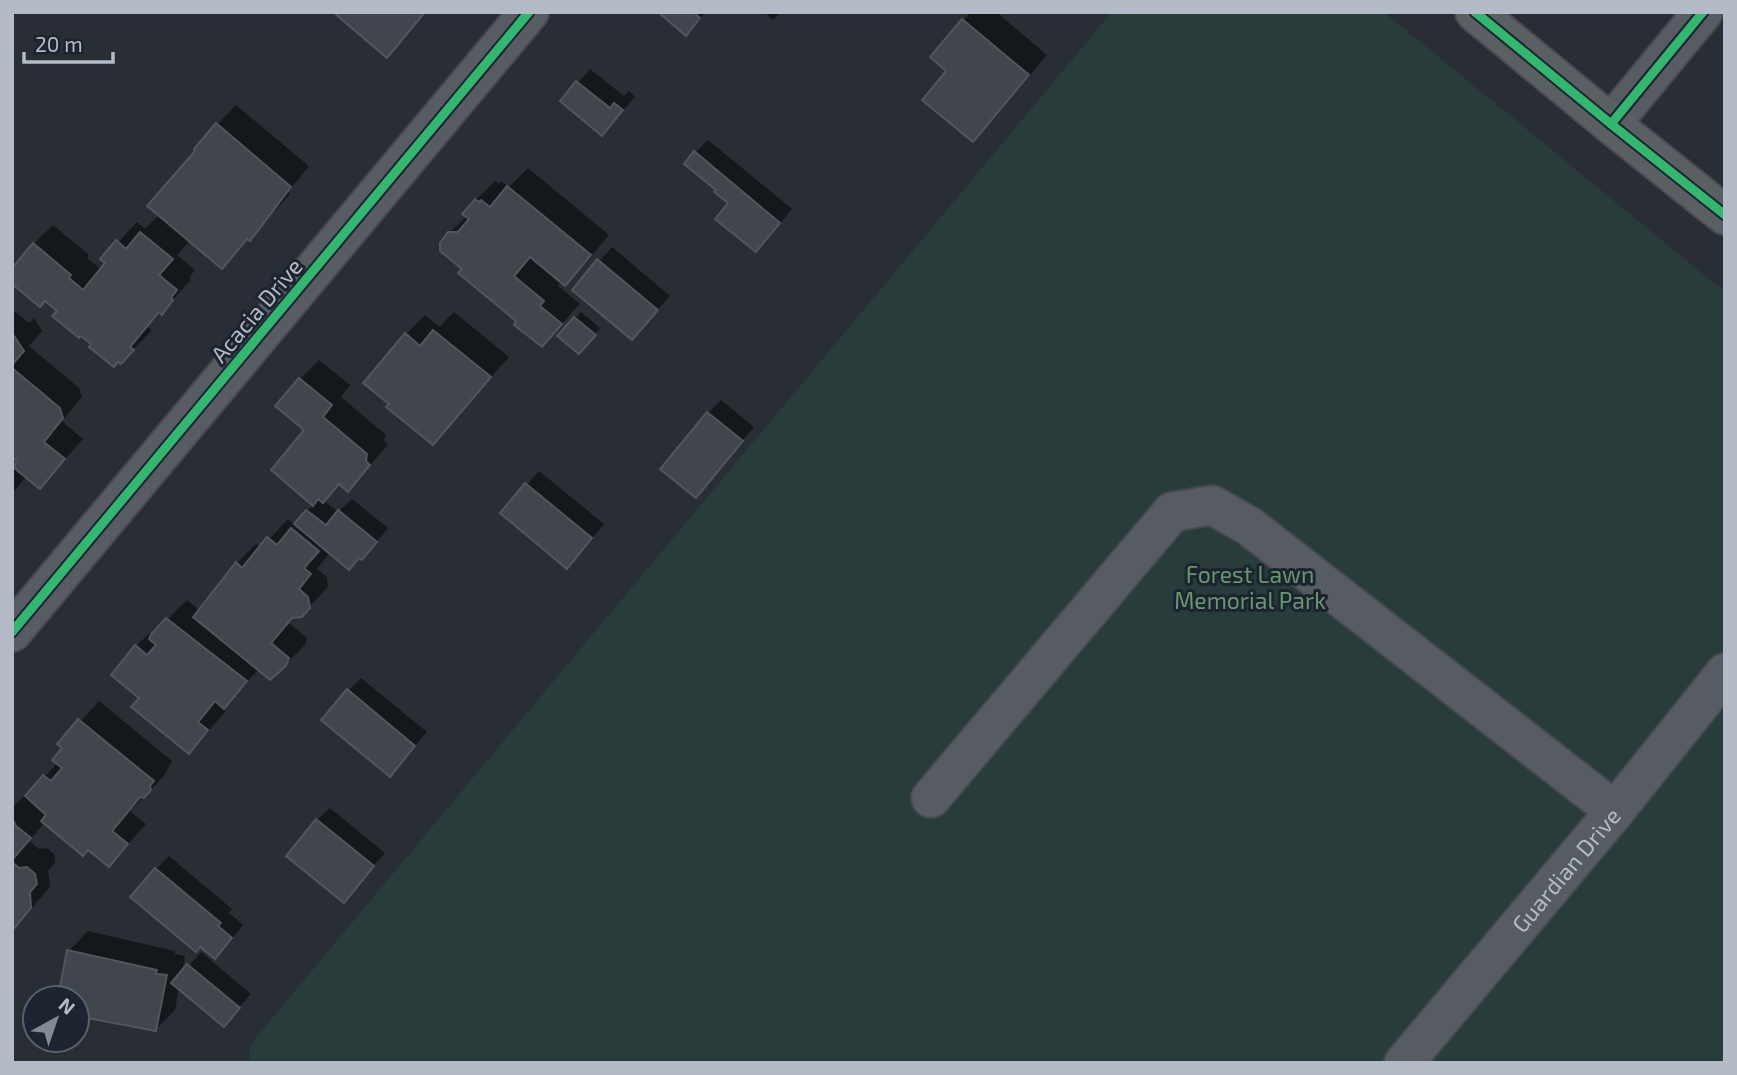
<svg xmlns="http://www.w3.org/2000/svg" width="1737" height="1075" font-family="'Exo 2',sans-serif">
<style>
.green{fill:#283c3c}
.shadow{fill:#0007}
.building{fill:#40464b;stroke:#50565c;stroke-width:2}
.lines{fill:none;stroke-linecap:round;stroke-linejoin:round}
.minor-casing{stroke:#464a4f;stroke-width:42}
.major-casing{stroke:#464b51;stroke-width:42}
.minor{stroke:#575c63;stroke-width:38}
.major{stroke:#5a5f64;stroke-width:38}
.cycleway-casing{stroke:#1c252f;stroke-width:13}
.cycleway{stroke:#33b770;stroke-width:9}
.labels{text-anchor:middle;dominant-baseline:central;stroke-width:6;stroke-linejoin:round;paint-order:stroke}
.street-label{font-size:23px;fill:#b2bbc6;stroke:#1c252f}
.park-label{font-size:23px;fill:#69966f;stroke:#1c252f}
</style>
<rect width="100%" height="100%" fill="#282e34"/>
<!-- green -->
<path class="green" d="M 1112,12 L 1384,12 L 1725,292 L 1725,1063 L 249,1063 L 250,1045 Z"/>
<!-- shadow -->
<g class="shadow">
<path d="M 335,12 L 426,12 L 387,55 Z"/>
<path d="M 660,12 L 706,12 L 686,34 Z"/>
<path d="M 764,12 L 781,12 L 773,20 Z"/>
<path d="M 971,12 L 996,12 L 1047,55 L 992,121 L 973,140 L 949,71 L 932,57 Z"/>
<path d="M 590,69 L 624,96 L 629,91 L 635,97 L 602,134 L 562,101 Z"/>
<path d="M 236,105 L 309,166 L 288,192 L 290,194 L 222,267 L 190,240 L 177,255 L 195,270 L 189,278 L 191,280 L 161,312 L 148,327 L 152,330 L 121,362 L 93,344 L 45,299 L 12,281 L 12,265 L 53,225 L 89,255 L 87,258 L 102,270 L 107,263 L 103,259 L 137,222 L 145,229 L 159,215 L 198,150 L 217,125 Z"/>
<path d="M 708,140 L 792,209 L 769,237 L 718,190 L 695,153 Z"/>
<path d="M 528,168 L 609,235 L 584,265 L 565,284 L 562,281 L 558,286 L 580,304 L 542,345 L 464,269 L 449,233 L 467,216 L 476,200 L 495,181 L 499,184 L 501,181 L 509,187 Z"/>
<path d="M 612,247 L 670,296 L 632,338 L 574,289 Z"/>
<path d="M 12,309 L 29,323 L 34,318 L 42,331 L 29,346 L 79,388 L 82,397 L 62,421 L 83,439 L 40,487 L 27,476 L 12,494 Z"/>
<path d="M 454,312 L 509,357 L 433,442 L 406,334 L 425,315 L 439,327 Z"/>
<path d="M 581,312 L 600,328 L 585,346 L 560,336 Z"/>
<path d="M 319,360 L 350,385 L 341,397 L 386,435 L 384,441 L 388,445 L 348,489 L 341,483 L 323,500 L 338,512 L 352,499 L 388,528 L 375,544 L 330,552 L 317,569 L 327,577 L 328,587 L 301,615 L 295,616 L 289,623 L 307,638 L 305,645 L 285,665 L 259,669 L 223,707 L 226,710 L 208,732 L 189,752 L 141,697 L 136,646 L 156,627 L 158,629 L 187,600 L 200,611 L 237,563 L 256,544 L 261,548 L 288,519 L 295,525 L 314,504 L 300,379 Z"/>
<path d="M 721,400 L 754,427 L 696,496 L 708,413 Z"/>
<path d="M 539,471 L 604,524 L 567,567 L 503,513 Z"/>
<path d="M 361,678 L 427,732 L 390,775 L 348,691 Z"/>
<path d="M 99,701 L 172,761 L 164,776 L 130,811 L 146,824 L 109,865 L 88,848 L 45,822 L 29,841 L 39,849 L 47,848 L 54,854 L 55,863 L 48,871 L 50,887 L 12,931 L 12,808 L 23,797 L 27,797 L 58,762 L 65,748 L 60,744 Z"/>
<path d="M 330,808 L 385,853 L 344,900 L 317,820 Z"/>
<path d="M 169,856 L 232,909 L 229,913 L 243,925 L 227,944 L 156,869 Z"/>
<path d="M 88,931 L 175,951 L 175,954 L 185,956 L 182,973 L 201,952 L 251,994 L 236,1011 L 179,987 L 175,1010 L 156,1029 L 77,1014 L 77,998 L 60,998 L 69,951 Z"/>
</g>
<!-- building -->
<g class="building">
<path d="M 333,12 L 425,12 L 387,58 Z"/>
<path d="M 658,12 L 693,12 L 700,18 L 686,36 Z"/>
<path d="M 962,19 L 1029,75 L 973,142 L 922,100 L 946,71 L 930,57 Z"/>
<path d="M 576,81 L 610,108 L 614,103 L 623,110 L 602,136 L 560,101 Z"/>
<path d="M 216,123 L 291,187 L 250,241 L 247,239 L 222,269 L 147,206 L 195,151 L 194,149 Z"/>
<path d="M 694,151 L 780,223 L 756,252 L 715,219 L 728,203 L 714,192 L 716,190 L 684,164 Z"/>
<path d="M 507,186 L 591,255 L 565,286 L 530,257 L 514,276 L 544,301 L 540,306 L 562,324 L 542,347 L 514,325 L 516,321 L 458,273 L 462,269 L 440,251 L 440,243 L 448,232 L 458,232 L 469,219 L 462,214 L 475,199 L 479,202 L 481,200 L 490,207 Z"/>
<path d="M 140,232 L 173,259 L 159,275 L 177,290 L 171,298 L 173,300 L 162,315 L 159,312 L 130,347 L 134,350 L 121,364 L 118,362 L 114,367 L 89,347 L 91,344 L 81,336 L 79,338 L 52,316 L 57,311 L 45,301 L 40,307 L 12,284 L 12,268 L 33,243 L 71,275 L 69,278 L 83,290 L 105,263 L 100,259 L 116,240 L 126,249 Z"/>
<path d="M 597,259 L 658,310 L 632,340 L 572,290 Z"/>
<path d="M 574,317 L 596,335 L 579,354 L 557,336 Z"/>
<path d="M 433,330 L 491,377 L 433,445 L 386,407 L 389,404 L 363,383 L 405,333 L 420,346 Z"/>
<path d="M 14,336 L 24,351 L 12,365 L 12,338 Z"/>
<path d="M 12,368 L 60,408 L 63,418 L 44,442 L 65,459 L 40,489 L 14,468 L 16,461 L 12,457 Z"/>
<path d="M 299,378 L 332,405 L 323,417 L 367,454 L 366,461 L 370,465 L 348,492 L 339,484 L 323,503 L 318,499 L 313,506 L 271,470 L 304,430 L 275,406 Z"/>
<path d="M 707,412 L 743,441 L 696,498 L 660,469 Z"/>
<path d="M 525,483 L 592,538 L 567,569 L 500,513 Z"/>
<path d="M 306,510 L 326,525 L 338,510 L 377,542 L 362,560 L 359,558 L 349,570 L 294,524 Z"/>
<path d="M 291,528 L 319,551 L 304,568 L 311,574 L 299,589 L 308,597 L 310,608 L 302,617 L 292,618 L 271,643 L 289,658 L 286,666 L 270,680 L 193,617 L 236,562 L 242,568 L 267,537 L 277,545 Z"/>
<path d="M 166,618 L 247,681 L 224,709 L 215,701 L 198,722 L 208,730 L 189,754 L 131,707 L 139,698 L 111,675 L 135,645 L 147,655 L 156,645 L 149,639 L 151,634 Z"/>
<path d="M 347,689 L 415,746 L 390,777 L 321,720 Z"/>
<path d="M 78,719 L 154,781 L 150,786 L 151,790 L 144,798 L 140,797 L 112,831 L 128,844 L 109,867 L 88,850 L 83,856 L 41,821 L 46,815 L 25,796 L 43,775 L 51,781 L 62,768 L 52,760 L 62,748 L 57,744 Z"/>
<path d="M 12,818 L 16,826 L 31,838 L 12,860 Z"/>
<path d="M 316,819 L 374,866 L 344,903 L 286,856 Z"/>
<path d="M 12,862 L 19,868 L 27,867 L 35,874 L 37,884 L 30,892 L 31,908 L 12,931 Z"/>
<path d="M 155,868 L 221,923 L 218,926 L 232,938 L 215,959 L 200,947 L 196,952 L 130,897 Z"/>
<path d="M 67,950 L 157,970 L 156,974 L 167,975 L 156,1031 L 77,1016 L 77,998 L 58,998 Z"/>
<path d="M 187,964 L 240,1008 L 224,1027 L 171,983 Z"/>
</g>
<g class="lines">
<!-- minor casing -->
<g class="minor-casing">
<g id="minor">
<path d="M 1611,124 L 1703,12"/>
<path d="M 12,632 L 529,12"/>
<path d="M 931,798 L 1172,512 L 1212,505 L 1249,526 L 1615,811"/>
<path id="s1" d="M 1404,1063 L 1615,811 L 1725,673"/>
</g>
</g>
<!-- major casing -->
<g class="major-casing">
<path id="major" d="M 1475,12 L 1611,124 L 1725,215"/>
</g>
<!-- minor -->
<use href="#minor" class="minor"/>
<!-- major -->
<use href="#major" class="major"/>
<!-- cycleway casing -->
<g class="cycleway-casing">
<g id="cycleway">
<path d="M 1475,12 L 1611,124 L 1725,215"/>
<path d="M 1611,124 L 1703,12"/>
<path d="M 12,632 L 529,12"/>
</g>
</g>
<!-- cycleway -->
<use href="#cycleway" class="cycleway"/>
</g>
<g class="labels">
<!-- street labels -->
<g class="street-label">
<text transform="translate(256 310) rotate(-50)">Acacia Drive</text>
<text stroke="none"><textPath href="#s1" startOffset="252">Guardian Drive</textPath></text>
</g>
<!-- park labels -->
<g class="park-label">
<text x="1250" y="574">Forest Lawn<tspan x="1250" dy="26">Memorial Park</tspan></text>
</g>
</g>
<!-- border -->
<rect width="1737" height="1075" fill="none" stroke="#b2bbc6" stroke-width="28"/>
<!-- north arrow -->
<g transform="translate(56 1019) rotate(40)"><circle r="33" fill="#1c252f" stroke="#58616b" stroke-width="2"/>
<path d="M0-5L12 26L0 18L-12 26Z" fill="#828a93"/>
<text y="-10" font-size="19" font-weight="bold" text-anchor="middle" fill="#b2bbc6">N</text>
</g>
<!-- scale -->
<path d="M24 52v10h89v-10" fill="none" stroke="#b2bbc6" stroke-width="3.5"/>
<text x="35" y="52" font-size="21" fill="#b2bbc6" stroke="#1c252f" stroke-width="5" paint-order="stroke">20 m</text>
</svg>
